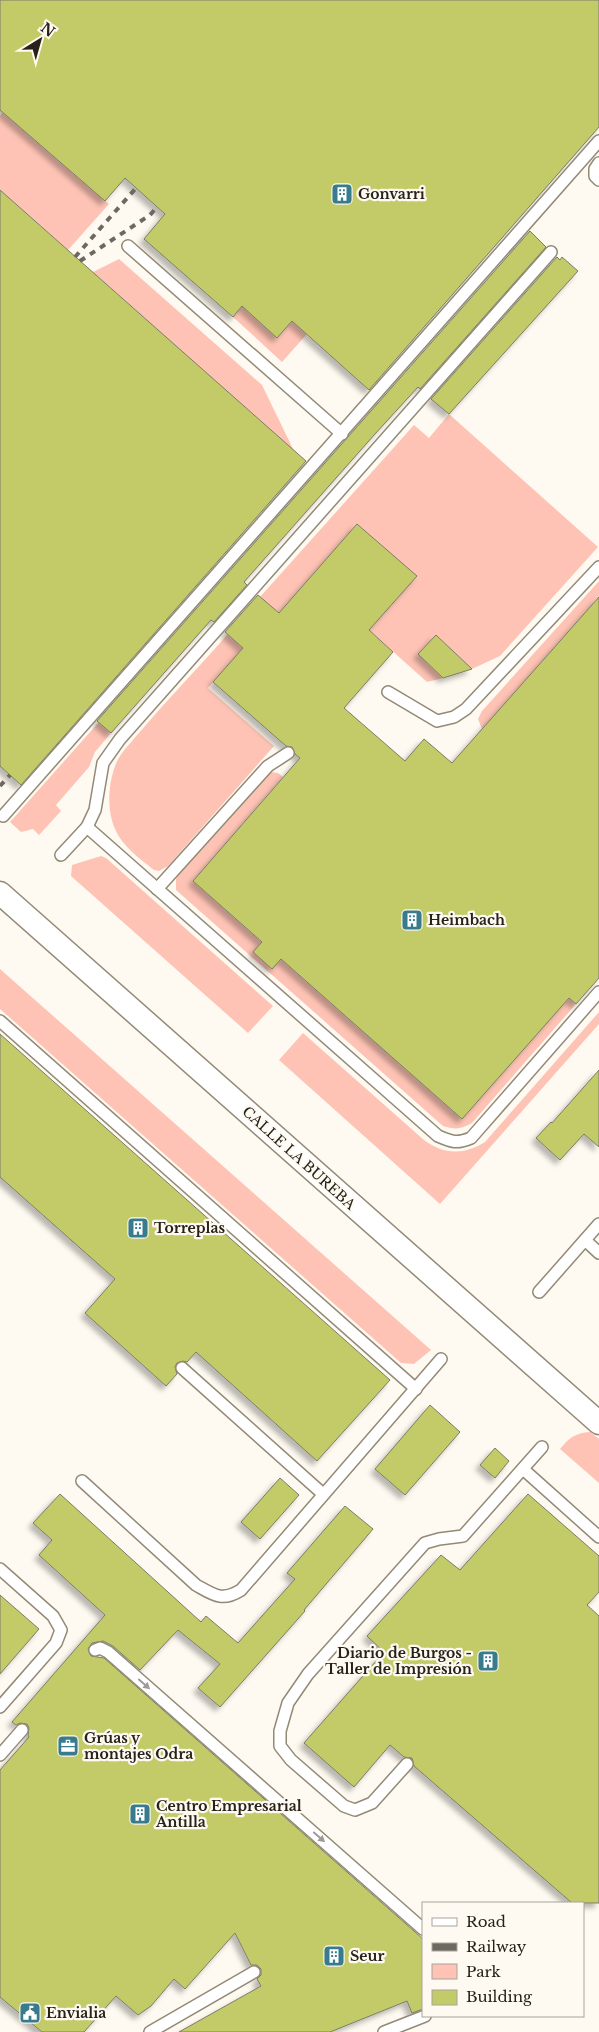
<svg xmlns="http://www.w3.org/2000/svg" width="599" height="2032" font-family="'Libre Baskerville',serif">
<style>
.green{fill:#fec3b4}
.building{fill:#c3cb69;stroke:#7a7c68;filter:url(#shadow)}
.lines{fill:none;stroke-linecap:round;stroke-linejoin:round}
.service-casing{stroke:#938a76;stroke-width:14}
.minor-casing{stroke:#938a76;stroke-width:25}
.service{stroke:#fff;stroke-width:11}
.minor{stroke:#fff;stroke-width:22}
.rail{stroke:#6d6961;stroke-width:4;stroke-dasharray:6 6;stroke-linecap:butt}
.oneway{fill:#9d9c98}
.labels{text-anchor:middle;dominant-baseline:central;stroke-width:4.5;stroke-linejoin:round;paint-order:stroke}
.poi-label{font-size:14px;font-weight:bold;fill:#26221a;stroke:#fefaf1;text-anchor:start}
.street-label{font-size:14px;fill:#26221a;stroke:#fefaf1}
</style>
<defs>
<filter id="shadow"><feDropShadow dx="-4.5" dy="4.5" stdDeviation="2.5" flood-color="#0004"/></filter>
</defs>
<rect width="100%" height="100%" fill="#fefaf1"/>
<!-- green -->
<g class="green">
<path d="M 3,112 L 109,204 L 68,250 L 0,190 L 0,116 Z"/>
<path d="M 119,259 L 262,385 L 294,451 L 93,272 Z"/>
<path d="M 242,306 L 277,337 L 292,321 L 307,334 L 282,362 L 233,317 Z"/>
<path d="M 449,414 L 598,547 L 500,656 L 472,669 L 436,635 L 418,654 L 443,678 L 427,682 L 369,630 L 416,576 L 357,524 L 279,613 L 260,597 L 414,425 L 429,438 Z"/>
<path d="M 599,581 L 599,597 L 482,729 L 478,719 L 482,711 Z"/>
<path d="M 228,634 L 243,648 L 208,688 L 274,746 L 168,866 L 159,871 L 154,870 C 140,859 122,846 115,829 C 107,811 108,787 114,769 C 118,755 129,745 138,734 C 167,700 198,668 228,634 Z"/>
<path d="M 99,722 L 111,733 L 95,752 L 89,767 L 56,805 L 61,811 L 39,835 L 33,829 L 21,832 L 10,822 Z"/>
<path d="M 271,772 L 278,773 L 283,777 L 193,881 L 462,1119 L 569,998 L 576,1004 L 472,1123 C 462,1129 455,1130 443,1126 L 176,890 L 176,879 L 179,874 Z"/>
<path d="M 101,856 L 106,858 L 273,1006 L 248,1033 L 71,876 L 72,865 Z"/>
<path d="M 0,969 L 431,1350 L 414,1364 L 401,1363 L 0,1009 Z"/>
<path d="M 599,1012 L 599,1024 L 440,1204 L 279,1060 L 303,1033 L 424,1140 C 444,1155 464,1155 485,1142 Z"/>
<path d="M 590,1432 L 599,1439 L 599,1483 L 560,1449 C 569,1438 575,1433 590,1432 Z"/>
</g>
<!-- building -->
<g class="building">
<path d="M 0,0 L 599,0 L 599,127 L 369,390 L 292,321 L 277,338 L 242,306 L 233,317 L 144,239 L 165,214 L 125,178 L 105,201 L 0,110 Z"/>
<path d="M 0,190 L 306,461 L 21,785 L 0,766 Z"/>
<path d="M 530,231 L 546,247 L 420,389 L 418,387 L 375,434 L 244,582 L 247,585 L 214,622 L 211,620 L 111,733 L 97,721 Z"/>
<path d="M 557,257 L 560,260 L 562,257 L 578,271 L 449,414 L 431,399 Z"/>
<path d="M 357,524 L 417,576 L 369,630 L 393,652 L 344,708 L 405,761 L 424,739 L 452,763 L 599,597 L 599,978 L 576,1004 L 569,998 L 462,1119 L 281,959 L 272,969 L 253,952 L 262,942 L 193,881 L 300,758 L 295,754 L 292,747 L 286,746 L 213,682 L 243,648 L 225,632 L 258,595 L 279,613 Z"/>
<path d="M 436,635 L 472,669 L 443,678 L 418,654 Z"/>
<path d="M 0,1034 L 390,1380 L 317,1461 L 196,1352 L 187,1362 L 183,1361 L 177,1363 L 175,1367 L 177,1374 L 166,1386 L 85,1313 L 115,1279 L 0,1177 Z"/>
<path d="M 599,1070 L 599,1147 L 584,1134 L 560,1160 L 536,1138 L 551,1122 L 552,1123 Z"/>
<path d="M 430,1405 L 460,1432 L 405,1495 L 375,1469 Z"/>
<path d="M 495,1448 L 509,1461 L 495,1478 L 480,1465 Z"/>
<path d="M 280,1478 L 299,1495 L 260,1539 L 241,1522 Z"/>
<path d="M 60,1494 L 201,1622 L 206,1616 L 238,1643 L 295,1579 L 287,1573 L 345,1506 L 373,1529 L 304,1610 L 305,1611 L 220,1707 L 198,1688 L 220,1664 L 178,1630 L 140,1670 L 113,1646 L 103,1641 L 92,1643 L 88,1649 L 91,1656 L 104,1658 L 423,1939 L 423,2009 L 412,2013 L 407,2001 L 330,2032 L 179,2032 L 261,1986 L 257,1979 L 261,1975 L 261,1969 L 257,1965 L 251,1965 L 235,1933 L 185,1989 L 174,1979 L 151,2006 L 138,2015 L 116,1996 L 84,2032 L 42,2032 L 0,1997 L 0,1770 L 29,1737 L 28,1735 L 29,1728 L 27,1724 L 20,1723 L 16,1725 L 12,1722 L 105,1615 L 39,1555 L 52,1540 L 33,1523 Z"/>
<path d="M 528,1494 L 599,1556 L 599,1592 L 587,1605 L 599,1616 L 599,1903 L 572,1903 L 414,1766 L 412,1758 L 404,1757 L 390,1745 L 354,1787 L 304,1743 L 384,1652 L 367,1636 L 441,1555 L 460,1570 Z"/>
<path d="M 0,1595 L 39,1629 L 0,1674 Z"/>
</g>
<g class="lines">
<!-- service casing -->
<g class="service-casing">
<g id="service">
<path d="M 599,163 L 595,169 L 595,176 L 599,180"/>
<path d="M 128,246 L 342,434"/>
<path d="M 388,692 L 437,721 L 454,717 L 466,709 L 599,567"/>
<path d="M 3,816 L 599,141"/>
<path d="M 87,827 L 438,1136 C 452,1142 457,1144 471,1138 L 599,992"/>
<path d="M 61,855 L 87,827 L 95,810 L 103,763 L 120,739 L 551,252"/>
<path d="M 157,889 L 268,766 L 288,753"/>
<path d="M 0,1021 L 416,1389"/>
<path d="M 585,1240 L 599,1253"/>
<path d="M 539,1292 L 599,1224"/>
<path d="M 182,1368 L 323,1494"/>
<path d="M 523,1469 L 599,1537"/>
<path d="M 82,1481 L 196,1585 C 214,1595 222,1602 241,1590 L 441,1359"/>
<path d="M 0,1569 L 53,1616 L 61,1630 L 56,1643 L 0,1707"/>
<path d="M 95,1650 L 100,1648 L 108,1652 L 423,1929"/>
<path d="M 0,1755 L 22,1730"/>
<path d="M 407,1764 L 372,1803 L 355,1810 L 344,1806 L 291,1760 L 280,1746 L 280,1731 L 288,1703 L 308,1674 L 425,1543 L 439,1539 L 463,1536 L 542,1447"/>
<path d="M 150,2032 L 254,1972"/>
<path d="M 384,2032 L 425,2016"/>
</g>
</g>
<!-- minor casing -->
<g class="minor-casing">
<path id="minor" d="M 0,893 L 599,1423"/>
</g>
<!-- service -->
<use href="#service" class="service"/>
<!-- minor -->
<use href="#minor" class="minor"/>
<!-- rail -->
<g class="rail">
<path d="M 75,257 L 136,188"/>
<path d="M 80,261 L 150,215 L 157,207"/>
<path d="M 0,786 L 10,775"/>
</g>
</g>
<!-- one-way arrows -->
<defs><path id="oneway-solid" d="M-6-.8H1V-3.2L6.5 0L1 3.2V.8H-6Z" transform="scale(1.25)"/></defs>
<g class="oneway">
<use href="#oneway-solid" transform="translate(144 1684) rotate(41)"/>
<use href="#oneway-solid" transform="translate(319 1837) rotate(41)"/>
</g>
<!-- icons -->
<defs>
<g id="building-square" transform="scale(1.125)"><rect x="-9" y="-9" width="18" height="18" rx="4" fill="#387b8c" stroke="#fefaf1"/><path d="M-4-6H4V6H1V3H-1V6H-4ZM-2.5-4.3h1.7v1.8h-1.7ZM.8-4.3h1.7v1.8H.8ZM-2.5-1h1.7V.8h-1.7ZM.8-1h1.7V.8H.8Z" fill="#fff"/></g>
<g id="office-square" transform="scale(1.125)"><rect x="-9" y="-9" width="18" height="18" rx="4" fill="#387b8c" stroke="#fefaf1"/><path d="M-6-3h4V-5.5h4V-3h4V5H-6ZM-1-4.5V-3h2v-1.5ZM-6 0V1H6V0Z" fill="#fff"/></g>
<g id="civic-square" transform="scale(1.125)"><rect x="-9" y="-9" width="18" height="18" rx="4" fill="#387b8c" stroke="#fefaf1"/><path d="M-.6-6.5H3V-4.5H.6V-3L4-1V1h2V6H-6V1h2V-1L-.6-3ZM-1.2 2.5V6h2.4V2.5Z" fill="#fff"/></g>
</defs>
<g fill-rule="evenodd">
<use href="#building-square" x="342" y="194"/>
<use href="#building-square" x="412" y="920"/>
<use href="#building-square" x="138" y="1228"/>
<use href="#building-square" x="488" y="1661"/>
<use href="#office-square" x="68" y="1746"/>
<use href="#building-square" x="140" y="1814"/>
<use href="#building-square" x="334" y="1956"/>
<use href="#civic-square" x="30" y="2013"/>
</g>
<g class="labels">
<!-- poi labels -->
<g class="poi-label">
<text x="358" y="194">Gonvarri</text>
<text x="428" y="920">Heimbach</text>
<text x="154" y="1228">Torreplas</text>
<text x="472" y="1653" text-anchor="end">Diario de Burgos -<tspan x="472" dy="16">Taller de Impresión</tspan></text>
<text x="84" y="1738">Grúas y<tspan x="84" dy="16">montajes Odra</tspan></text>
<text x="156" y="1806">Centro Empresarial<tspan x="156" dy="16">Antilla</tspan></text>
<text x="350" y="1956">Seur</text>
<text x="46" y="2013">Envialia</text>
</g>
<!-- street labels -->
<g class="street-label">
<text transform="translate(299 1158) rotate(42)">CALLE LA BUREBA</text>
</g>
</g>
<!-- legend -->
<rect x="422" y="1902" width="162" height="115" fill="#fefaf1" stroke="#a8a49b"/>
<rect x="432" y="1918" width="25" height="8" fill="#ffffff" stroke="#a8a49b"/>
<text x="466" y="1927" font-size="15" fill="#26221a">Road</text>
<rect x="432" y="1943" width="25" height="8" fill="#6d6961" stroke="#a8a49b"/>
<text x="466" y="1952" font-size="15" fill="#26221a">Railway</text>
<rect x="432" y="1964" width="25" height="15" fill="#fec3b4" stroke="#a8a49b"/>
<text x="466" y="1977" font-size="15" fill="#26221a">Park</text>
<rect x="432" y="1990" width="25" height="15" fill="#c3cb69" stroke="#a8a49b"/>
<text x="466" y="2002" font-size="15" fill="#26221a">Building</text>
<!-- north arrow -->
<g transform="translate(40 40) rotate(37)" stroke="#fefaf1" stroke-width="4" paint-order="stroke">
<path d="M0-4L9 19L0 12L-9 19Z" fill="#26221a"/>
<text y="-8" font-size="14" font-weight="bold" text-anchor="middle" fill="#26221a">N</text>
</g>
</svg>
